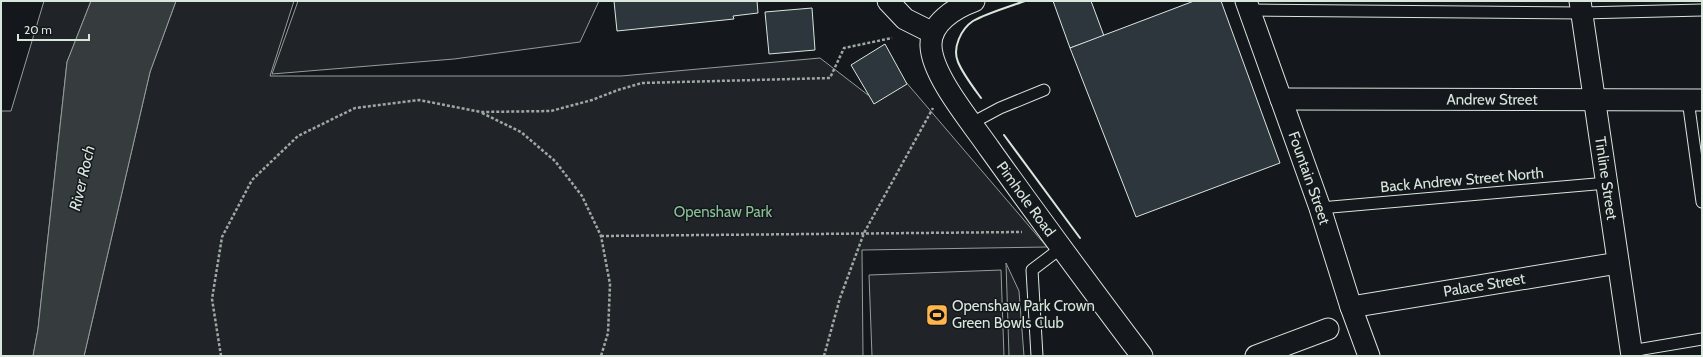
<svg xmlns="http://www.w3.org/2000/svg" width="1703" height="357" font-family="Cabin,sans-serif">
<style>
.green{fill:#202428;stroke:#939e99}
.water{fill:#363b3e;stroke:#939e99}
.building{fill:#2c363c;stroke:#d8e6dc}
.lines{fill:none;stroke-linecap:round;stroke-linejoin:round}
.lane-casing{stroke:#d8e6dc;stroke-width:13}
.street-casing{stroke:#d8e6dc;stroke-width:23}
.path{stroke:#9da8a2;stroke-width:2.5;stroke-dasharray:3 2;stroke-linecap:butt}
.lane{stroke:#14181c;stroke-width:11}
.street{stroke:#14181c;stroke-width:21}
.wall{stroke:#d8e6dc;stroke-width:2}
.labels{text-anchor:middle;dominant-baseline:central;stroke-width:3;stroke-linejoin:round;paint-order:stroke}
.street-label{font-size:15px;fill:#d8e6dc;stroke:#14181c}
.park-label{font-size:15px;fill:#8ac095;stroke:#14181c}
.poi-label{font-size:15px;fill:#d8e6dc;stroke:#14181c;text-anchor:start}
.water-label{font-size:16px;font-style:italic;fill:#d8e6dc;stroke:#14181c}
</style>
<rect width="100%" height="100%" fill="#14181c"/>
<!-- green -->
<g class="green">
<path d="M 44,1 L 91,1 L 67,62 L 38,329 L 33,356 L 1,356 L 1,111 L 11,111 Z"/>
<path d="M 176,1 L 294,1 L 270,76 L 621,76 L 820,58 L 868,95 L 883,96 L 905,81 L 1047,247 L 862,250 L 863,356 L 84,356 L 150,72 Z"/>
<path d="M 298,1 L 599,1 L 580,42 L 454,59 L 272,74 Z"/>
<path d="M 1006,263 L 1019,291 L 1024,356 L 1009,356 Z"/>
<path d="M 1001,270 L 1004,356 L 872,356 L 869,275 Z"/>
</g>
<!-- water -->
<path class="water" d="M 91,1 L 176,1 L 150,72 L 84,356 L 33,356 L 38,329 L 67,62 Z"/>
<!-- building -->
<g class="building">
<path d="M 614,1 L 757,1 L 758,13 L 733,16 L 734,19 L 617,31 Z"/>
<path d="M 1053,1 L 1091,1 L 1104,36 L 1070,48 Z"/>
<path d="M 1194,1 L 1221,1 L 1280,163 L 1136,217 L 1070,48 Z"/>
<path d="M 812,8 L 815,50 L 769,54 L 765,12 Z"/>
<path d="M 885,44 L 907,84 L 874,104 L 851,65 Z"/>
</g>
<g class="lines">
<!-- lane casing -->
<g class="lane-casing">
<g id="lane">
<path d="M 1249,10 L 1582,13 L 1702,10"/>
<path d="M 1688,100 L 1702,202"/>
<path d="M 972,123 L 1000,108 L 1044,90"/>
<path d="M 1320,208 L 1607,183"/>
<path d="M 1631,351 L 1702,339"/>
<path d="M 1037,356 L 1032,270 L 1061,248"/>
</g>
</g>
<!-- street casing -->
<g class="street-casing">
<g id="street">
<path d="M 888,1 L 905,19 L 933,33"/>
<path id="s1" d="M 974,1 C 955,8 930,23 931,46 C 932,76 972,123 989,148 C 1039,218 1090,287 1142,356"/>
<path id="s2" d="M 1246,1 L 1320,208 L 1351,307 L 1369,356"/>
<path id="s3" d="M 1580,1 L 1632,356"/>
<path id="s4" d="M 1281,99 L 1702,100"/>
<path id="s5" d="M 1351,307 L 1618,263"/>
<path d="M 1256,356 L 1328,329"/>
</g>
</g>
<!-- path -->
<g class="path">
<path d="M 482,113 L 521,132 L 555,161 L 582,196 L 601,236 L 610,284 L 608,333 L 601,356"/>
<path d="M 601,236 L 1022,232"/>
<path d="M 221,356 L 212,299 L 222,237 L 252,180 L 298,136 L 355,108 L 419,100 L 481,112 L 551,111 L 592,100 L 618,90 L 642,83 L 830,78 L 844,48 L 892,38"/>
<path d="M 824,356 L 840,298 L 864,233 L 933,108"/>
</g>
<!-- lane -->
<use href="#lane" class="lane"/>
<!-- street -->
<use href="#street" class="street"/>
<!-- wall -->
<g class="wall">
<path d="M 981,98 C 973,87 963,74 958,62 C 952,48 961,29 973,21 C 985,14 1011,6 1025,1"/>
<path d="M 1004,135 L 1080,238"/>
</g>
</g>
<!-- icons -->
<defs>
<g id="stadium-square" transform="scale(1.15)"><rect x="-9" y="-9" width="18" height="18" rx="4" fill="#ffb74d" stroke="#14181c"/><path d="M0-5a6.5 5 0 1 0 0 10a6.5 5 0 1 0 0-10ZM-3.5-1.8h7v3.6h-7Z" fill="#111"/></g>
</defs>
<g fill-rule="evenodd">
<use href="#stadium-square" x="937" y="315"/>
</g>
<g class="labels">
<!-- street labels -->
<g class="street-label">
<text stroke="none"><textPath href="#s4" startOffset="211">Andrew Street</textPath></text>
<text stroke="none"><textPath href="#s2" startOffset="188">Fountain Street</textPath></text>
<text stroke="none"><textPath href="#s3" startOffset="179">Tinline Street</textPath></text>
<text transform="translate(1462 180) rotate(-5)">Back Andrew Street North</text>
<text stroke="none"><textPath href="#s1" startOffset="248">Pimhole Road</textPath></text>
<text stroke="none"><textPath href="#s5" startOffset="135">Palace Street</textPath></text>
</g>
<!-- park labels -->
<g class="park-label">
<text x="723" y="212">Openshaw Park</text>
</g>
<!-- poi labels -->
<g class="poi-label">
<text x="952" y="306">Openshaw Park Crown<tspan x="952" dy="17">Green Bowls Club</tspan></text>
</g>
<!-- water labels -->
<g class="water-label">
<text transform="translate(82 178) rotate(-77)">River Roch</text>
</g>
</g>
<!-- border -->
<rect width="1703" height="357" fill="none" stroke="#d8e6dc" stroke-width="4"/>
<!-- scale -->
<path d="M18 34v6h71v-6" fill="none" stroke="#d8e6dc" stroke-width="2"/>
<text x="24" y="34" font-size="12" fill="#d8e6dc" stroke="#14181c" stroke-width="3" paint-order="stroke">20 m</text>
</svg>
